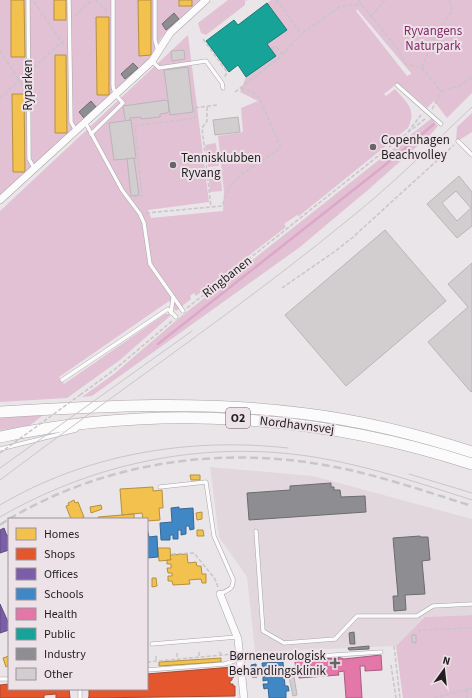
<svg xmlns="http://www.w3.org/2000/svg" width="472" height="698" font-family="'Source Sans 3',sans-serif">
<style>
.built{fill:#e3d7de}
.green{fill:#e2c1d4;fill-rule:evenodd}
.homes{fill:#f2c14e;stroke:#b49040}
.shops{fill:#e4572e;stroke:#aa462a}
.offices{fill:#7b5ea7;stroke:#614b7f}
.schools{fill:#3f88c5;stroke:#376894}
.health{fill:#e377a8;stroke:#a95d80}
.public{fill:#17a398;stroke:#1b7b74}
.industry{fill:#8d8d92;stroke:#6d6c70}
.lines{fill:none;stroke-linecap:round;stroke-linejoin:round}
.stream{stroke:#dda7c8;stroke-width:2.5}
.building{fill:#d2ced0;stroke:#bab5b8;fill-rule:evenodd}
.service-casing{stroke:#a9a5a7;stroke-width:4.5}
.minor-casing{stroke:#a9a5a7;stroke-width:8}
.trunk-casing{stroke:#a9a5a7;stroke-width:12}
.path{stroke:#c8c6c7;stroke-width:1.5;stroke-dasharray:4 2;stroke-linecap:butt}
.service{stroke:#fcfbfc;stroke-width:3.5}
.minor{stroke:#fcfbfc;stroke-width:7}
.trunk{stroke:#fcfbfc;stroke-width:11}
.tram{stroke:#c8c7c8;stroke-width:1}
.rail{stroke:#c8c7c8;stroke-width:2.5;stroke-dasharray:8 4;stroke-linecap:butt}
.path-bridge{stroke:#c8c6c7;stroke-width:1.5;stroke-dasharray:4 2;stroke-linecap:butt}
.poi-dot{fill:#696467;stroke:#ede2e8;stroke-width:1.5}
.labels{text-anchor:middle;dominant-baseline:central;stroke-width:4;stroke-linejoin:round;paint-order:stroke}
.shield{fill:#ede2e8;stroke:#605a5d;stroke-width:1}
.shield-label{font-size:12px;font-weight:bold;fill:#231f21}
.park-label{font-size:13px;fill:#862d68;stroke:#ede2e8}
.street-label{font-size:13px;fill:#231f21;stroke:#ede2e8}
.poi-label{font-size:13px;fill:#231f21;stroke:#ede2e8;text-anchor:start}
</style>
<rect width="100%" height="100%" fill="#eae5e8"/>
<!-- built -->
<path class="built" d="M 210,467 L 313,476 L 472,519 L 472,615 L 426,617 L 396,646 L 255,652 L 247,577 L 219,537 Z"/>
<!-- green -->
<g class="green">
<path d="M 0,0 L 202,0 L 161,38 L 149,59 L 0,195 Z"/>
<path d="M 228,0 L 245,0 L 245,5 L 206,35 L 201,33 L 198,23 Z"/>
<path d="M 271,0 L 472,0 L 472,93 L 447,118 L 434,101 L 427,108 L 398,83 L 384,94 L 386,96 L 395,89 C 407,103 417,109 408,128 L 299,216 L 297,215 L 284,224 L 286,227 L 196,296 L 194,293 L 190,296 L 191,299 L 176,311 L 169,301 L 59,377 L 64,384 L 165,314 L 169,314 L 170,316 L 120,360 L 67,398 L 0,402 L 0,211 L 188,35 L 209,202 L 148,210 L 151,218 L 223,211 L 224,192 L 218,136 L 243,132 L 241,108 L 258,101 L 240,92 L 246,77 L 275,56 L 267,44 L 286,30 L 267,3 ZM 357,9 L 411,73 L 411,74 L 407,76 L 356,11 Z"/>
<path d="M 472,113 L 472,132 L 456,142 L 457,127 Z"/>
<path d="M 432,118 L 436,120 L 434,122 L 438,126 L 431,134 L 369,189 L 300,247 L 92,396 L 82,397 L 114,374 L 179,318 Z"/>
<path d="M 216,143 L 219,166 L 208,167 L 205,145 Z"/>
<path d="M 220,168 L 222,191 L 210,192 L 208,169 Z"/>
<path d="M 46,413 L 29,426 L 0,430 L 0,416 Z"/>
<path d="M 472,615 L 472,698 L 403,698 L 396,646 L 425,617 Z"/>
</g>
<!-- homes -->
<g class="homes">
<path d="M 11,0 L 24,0 L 25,57 L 11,57 Z"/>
<rect x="54" y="0" width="12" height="20"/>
<path d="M 138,0 L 151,0 L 151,55 L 139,56 Z"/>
<rect x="179" y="0" width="13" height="6"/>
<path d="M 96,17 L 109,17 L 109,95 L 97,95 Z"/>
<path d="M 55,55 L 66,55 L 67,133 L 55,133 Z"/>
<path d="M 12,94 L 24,94 L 25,172 L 13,172 Z"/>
<path d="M 190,475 L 200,475 L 200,480 L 191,480 Z"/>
<path d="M 153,487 L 153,491 L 162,490 L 163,508 L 159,508 L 160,520 L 147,521 L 147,519 L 143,519 L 142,513 L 122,515 L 120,489 Z"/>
<path d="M 74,500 L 75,503 L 78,502 L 84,517 L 81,519 L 71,519 L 66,506 L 69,505 L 68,503 Z"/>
<path d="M 101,505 L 102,509 L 91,513 L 90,507 Z"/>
<path d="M 202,512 L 202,519 L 197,520 L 196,513 Z"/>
<path d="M 134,514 L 134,519 L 98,519 L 98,517 Z"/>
<path d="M 197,530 L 203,530 L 204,536 L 197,536 Z"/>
<path d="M 158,548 L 170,548 L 171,560 L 159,561 Z"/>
<path d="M 187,554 L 188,563 L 196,562 L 197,566 L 201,566 L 202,574 L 206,574 L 206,583 L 202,583 L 201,579 L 189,580 L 190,584 L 173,585 L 172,581 L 168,581 L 168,576 L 172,576 L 172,573 L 168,573 L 167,568 L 171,568 L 171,564 L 167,564 L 167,560 L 171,560 L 170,555 Z"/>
<path d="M 152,578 L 156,578 L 157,586 L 152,587 Z"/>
<path d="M 9,656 L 9,665 L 6,667 L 3,658 Z"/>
<path d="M 221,658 L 221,662 L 159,666 L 159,662 Z"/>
</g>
<!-- shops -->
<g class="shops">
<path d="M 233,667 L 234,677 L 232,678 L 232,680 L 230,681 L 230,684 L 233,684 L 233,686 L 235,686 L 235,696 L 88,698 L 89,697 L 89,689 L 147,689 L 147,674 Z"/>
<path d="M 9,684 L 9,689 L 69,689 L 70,698 L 56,698 L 56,694 L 44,695 L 44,698 L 0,698 L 0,685 Z"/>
</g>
<!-- offices -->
<g class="offices">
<path d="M 4,528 L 7,536 L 9,535 L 9,550 L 0,553 L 0,530 Z"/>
<path d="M 0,604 L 9,624 L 9,630 L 0,633 Z"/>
</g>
<!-- schools -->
<g class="schools">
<path d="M 179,507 L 179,509 L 193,508 L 194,529 L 190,530 L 189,526 L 186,526 L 186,534 L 181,535 L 181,530 L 178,530 L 178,539 L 173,539 L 173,535 L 170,535 L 170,540 L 161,540 L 160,523 L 172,522 L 171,508 Z"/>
<path d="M 147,528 L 149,537 L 157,536 L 158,557 L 147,558 Z"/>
<path d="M 283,662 L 285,686 L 288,686 L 289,691 L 286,691 L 286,698 L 269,698 L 268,688 L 264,689 L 263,684 L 268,684 L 268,680 L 263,681 L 263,676 L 267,675 L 267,672 L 263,672 L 262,663 Z"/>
<path d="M 256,664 L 257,677 L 252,677 L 251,665 Z"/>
</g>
<!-- health -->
<path class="health" d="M 381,655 L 382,670 L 365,671 L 365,666 L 360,666 L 362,698 L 346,698 L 344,671 L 338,672 L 339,675 L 299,678 L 298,672 L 296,672 L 295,662 L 298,660 L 338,658 L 338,660 L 338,657 L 344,659 Z"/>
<!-- public -->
<path class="public" d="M 267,3 L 287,30 L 267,44 L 276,56 L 246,77 L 238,65 L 229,72 L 206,41 L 234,20 L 238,25 Z"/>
<!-- industry -->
<g class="industry">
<path d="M 174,13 L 179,19 L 166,30 L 162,24 Z"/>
<path d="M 133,63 L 138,68 L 125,79 L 121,74 Z"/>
<path d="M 91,101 L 96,107 L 84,118 L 79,112 Z"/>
<path d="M 331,483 L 331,487 L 334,487 L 334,490 L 340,490 L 341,497 L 365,496 L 366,512 L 249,520 L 247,493 L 290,490 L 290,486 Z"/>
<path d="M 420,536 L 420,537 L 428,537 L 430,560 L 422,561 L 425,594 L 405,595 L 406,610 L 394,611 L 393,596 L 398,596 L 393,538 Z"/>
<path d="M 354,632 L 355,644 L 350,644 L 349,633 Z"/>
<path d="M 369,646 L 369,649 L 349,650 L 348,648 Z"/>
</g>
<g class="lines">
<!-- stream -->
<path class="stream" d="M 158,344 L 385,165 L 434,124"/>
</g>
<!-- building -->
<g class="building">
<path d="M 184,50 L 185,59 L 172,61 L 171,51 Z"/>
<path d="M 188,67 L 193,112 L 170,115 L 164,70 Z"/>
<path d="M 166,100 L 168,102 L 169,111 L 167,113 L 160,114 L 160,117 L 141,119 L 141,117 L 130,118 L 130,120 L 127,121 L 125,119 L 123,106 Z"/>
<path d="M 238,117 L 240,132 L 215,135 L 213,120 Z"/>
<path d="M 131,120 L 136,158 L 114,160 L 109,123 Z"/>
<path d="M 134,158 L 139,195 L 131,196 L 127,159 Z"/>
<path d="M 459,176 L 472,192 L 472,226 L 457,238 L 427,204 ZM 456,191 L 471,208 L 457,221 L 442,203 Z"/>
<path d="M 385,230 L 446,301 L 346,386 L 285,315 Z"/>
<path d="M 472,263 L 472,391 L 471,392 L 428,342 L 468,307 L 448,284 Z"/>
<path d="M 412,635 L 416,635 L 416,643 L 412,642 Z"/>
<path d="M 293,671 L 297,695 L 293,696 L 288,672 Z"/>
</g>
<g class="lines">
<!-- service casing -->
<g class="service-casing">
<g id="service">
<path d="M 28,0 L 29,159 L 34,168"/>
<path d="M 69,0 L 71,122 L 76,131"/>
<path d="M 155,0 L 155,40 L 158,51"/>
<path d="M 152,61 L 159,68 L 206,61 L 222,83 L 223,88"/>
<path d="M 397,85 L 441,124"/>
<path d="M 85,122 L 122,190 L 140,214 L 144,223 L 150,264 L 183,311"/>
<path d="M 91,134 L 123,103 L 115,94 L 113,86 L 113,0"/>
<path d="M 458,141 L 472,155"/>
<path d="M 171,313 L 173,298"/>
<path d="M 62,380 L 168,309 L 176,317"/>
<path d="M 0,449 L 76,430"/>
<path d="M 160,487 L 206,482 L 214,536 L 233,579 C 234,589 228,590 220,594"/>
<path d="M 256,531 L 263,631 L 284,643 L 335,639 L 357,616 L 417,616 L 433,606 L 472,604"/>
<path d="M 152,644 L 237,637"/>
<path d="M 147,670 L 224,664 L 241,659 L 282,655 L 288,658 L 381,652"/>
<path d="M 0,679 L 9,679"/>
<path d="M 80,689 L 80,698"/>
</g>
</g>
<!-- minor casing -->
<g class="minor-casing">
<g id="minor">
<path d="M 0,200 L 152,61 L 170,33 L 206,0"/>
<path d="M 220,594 L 238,639 L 244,698"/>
</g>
</g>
<!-- trunk casing -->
<g class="trunk-casing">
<g id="trunk">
<path d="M 0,412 C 103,406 205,400 307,414 C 363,421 419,435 472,452"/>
<path d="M 0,437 C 158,404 319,414 472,464"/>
</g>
</g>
<!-- path -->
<g class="path">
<path d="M 96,0 L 107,12"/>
<path d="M 246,0 L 247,0"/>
<path d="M 276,0 L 283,8 L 301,34"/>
<path d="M 359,0 L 361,4 L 398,49 L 405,64 L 422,68 L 441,91"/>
<path d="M 34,2 L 64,45"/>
<path d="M 75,16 L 92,0"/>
<path d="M 371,16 L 385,0"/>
<path d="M 203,39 L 227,72 L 224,78"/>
<path d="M 272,49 L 276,46 L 282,54"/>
<path d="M 0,51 L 23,86"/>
<path d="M 34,67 L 65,39"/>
<path d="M 422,68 L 434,37 L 452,11 L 449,0"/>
<path d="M 441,91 L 459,86 L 472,77"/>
<path d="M 235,92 L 280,57 L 301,34 L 341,6 L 361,4"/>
<path d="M 0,98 L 22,78"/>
<path d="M 207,107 L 207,121 L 202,128 L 211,207"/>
<path d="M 432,109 L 438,99 L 441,91"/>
<path d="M 408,132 L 421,115"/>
<path d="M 134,197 L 142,196 L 135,126 L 195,118 L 194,108 L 217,105"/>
<path d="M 146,213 L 222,206 L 229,187 L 243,173 L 281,148 L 259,97 L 250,91 L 239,88"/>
<path d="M 282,288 L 334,252 L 352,238 L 454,145"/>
<path d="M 187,308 L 426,118"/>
<path d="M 80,395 L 114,370 L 172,321"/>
<path d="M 172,554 L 194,553 L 215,579 L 218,587"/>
<path d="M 419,633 L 420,630 L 472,628"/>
<path d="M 394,646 L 400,698"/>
<path d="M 199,652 L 199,657"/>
<path d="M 219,652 L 222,655"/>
<path d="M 177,653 L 177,658"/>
<path d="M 156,660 L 156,655"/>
<path d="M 147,662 L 233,654"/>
<path d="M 391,665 L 396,698"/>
<path d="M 467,689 L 467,698"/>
<path d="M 434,698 L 472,688"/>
</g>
<!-- service -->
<use href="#service" class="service"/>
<!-- minor -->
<use href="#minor" class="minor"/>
<!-- trunk -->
<use href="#trunk" class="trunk"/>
<!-- tram -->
<g class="tram">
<path d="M 0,468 L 192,331"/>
<path d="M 409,474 L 472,493"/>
<path d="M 0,480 C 119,390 244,306 359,211 C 398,179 435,142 472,107"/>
<path d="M 0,505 C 86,454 189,437 288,448"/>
<path d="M 0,517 C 97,461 210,439 320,458 C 372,467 422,484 472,500"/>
</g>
<!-- rail -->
<g class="rail">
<path d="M 9,519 C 107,461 225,445 335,467 C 382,476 427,492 472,506"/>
<path d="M 0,525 L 9,519"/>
</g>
<!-- path-bridge -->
<path class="path-bridge" d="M 0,453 L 80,395"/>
</g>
<!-- markers -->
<g class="poi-dot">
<circle cx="373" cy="147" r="4"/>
<circle cx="173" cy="165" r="4"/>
<path d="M333 657h4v4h4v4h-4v4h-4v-4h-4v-4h4z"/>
</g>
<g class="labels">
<!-- shield labels -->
<rect class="shield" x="226" y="408" width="24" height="20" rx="3"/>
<g class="shield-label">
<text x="238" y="418">O2</text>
</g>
<!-- park labels -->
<g class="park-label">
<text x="433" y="31">Ryvangens<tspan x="433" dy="15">Naturpark</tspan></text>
</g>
<!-- street labels -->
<g class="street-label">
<text transform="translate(28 85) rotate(-90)">Ryparken</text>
<text transform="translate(227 277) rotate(-38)">Ringbanen</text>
<text transform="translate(297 425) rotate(7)">Nordhavnsvej</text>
</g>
<!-- poi labels -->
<g class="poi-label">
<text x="381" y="140">Copenhagen<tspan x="381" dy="15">Beachvolley</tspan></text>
<text x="181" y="158">Tennisklubben<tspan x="181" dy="15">Ryvang</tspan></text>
<text x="326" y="656" text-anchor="end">Børneneurologisk<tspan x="326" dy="15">Behandlingsklinik</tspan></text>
</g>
</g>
<!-- legend -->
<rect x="8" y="518" width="140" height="172" fill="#ede2e8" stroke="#9c9498"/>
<rect x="16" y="528" width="20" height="12" fill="#f2c14e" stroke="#9c9498"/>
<text x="44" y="538" font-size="12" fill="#231f21">Homes</text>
<rect x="16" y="548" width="20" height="12" fill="#e4572e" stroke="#9c9498"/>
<text x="44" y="558" font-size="12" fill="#231f21">Shops</text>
<rect x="16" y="568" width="20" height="12" fill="#7b5ea7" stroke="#9c9498"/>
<text x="44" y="578" font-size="12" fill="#231f21">Offices</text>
<rect x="16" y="588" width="20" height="12" fill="#3f88c5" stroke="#9c9498"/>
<text x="44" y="598" font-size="12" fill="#231f21">Schools</text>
<rect x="16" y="608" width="20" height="12" fill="#e377a8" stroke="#9c9498"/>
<text x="44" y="618" font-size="12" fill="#231f21">Health</text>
<rect x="16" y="628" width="20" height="12" fill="#17a398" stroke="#9c9498"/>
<text x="44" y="638" font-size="12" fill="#231f21">Public</text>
<rect x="16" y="648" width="20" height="12" fill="#8d8d92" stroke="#9c9498"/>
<text x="44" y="658" font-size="12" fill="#231f21">Industry</text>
<rect x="16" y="668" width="20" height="12" fill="#d2ced0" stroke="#9c9498"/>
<text x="44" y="678" font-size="12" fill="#231f21">Other</text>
<!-- north arrow -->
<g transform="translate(444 670) rotate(15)" stroke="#ede2e8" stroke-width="3" paint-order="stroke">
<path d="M0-3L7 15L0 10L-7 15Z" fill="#231f21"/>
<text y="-6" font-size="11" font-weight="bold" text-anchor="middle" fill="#231f21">N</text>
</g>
</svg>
